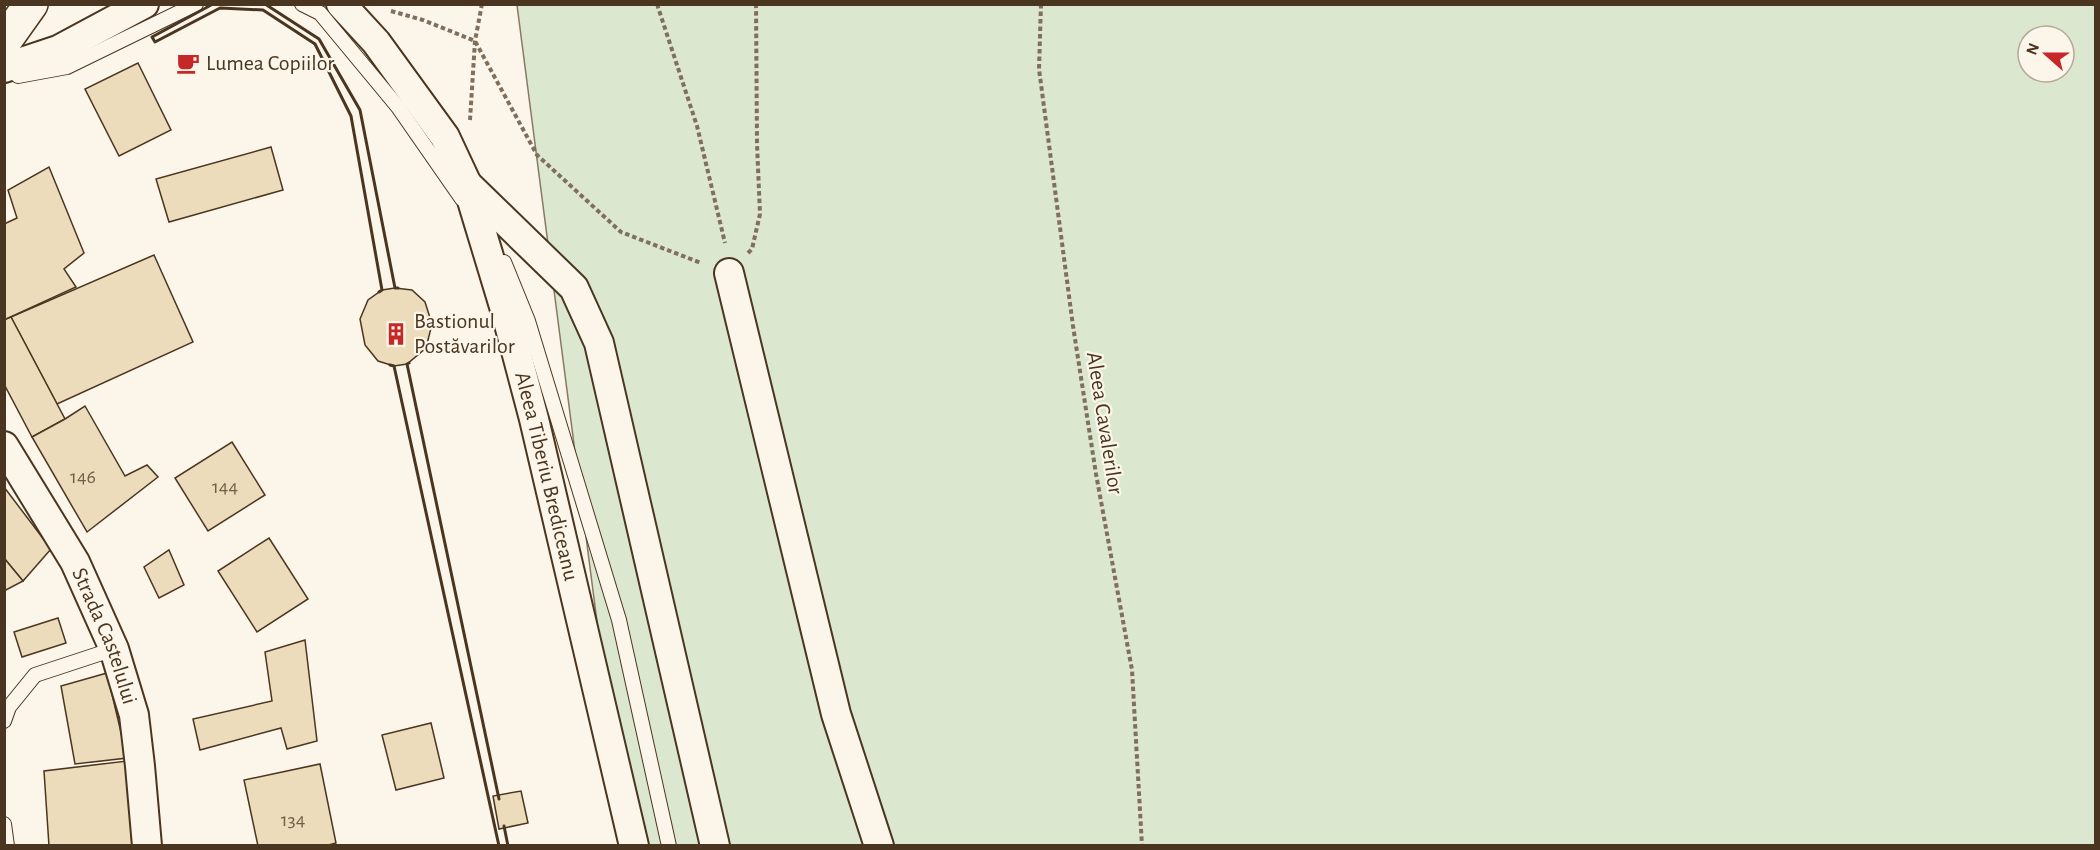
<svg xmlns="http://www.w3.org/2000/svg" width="2100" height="850" font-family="'Alegreya Sans',sans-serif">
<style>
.green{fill:#dce7d0;stroke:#887966;stroke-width:1.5;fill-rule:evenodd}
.building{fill:#ecdcbc;stroke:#4a3520;stroke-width:1.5}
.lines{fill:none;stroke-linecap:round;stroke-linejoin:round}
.lane-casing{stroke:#4a3520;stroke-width:16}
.street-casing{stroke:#4a3520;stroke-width:32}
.secondary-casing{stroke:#4a3520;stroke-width:36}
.path{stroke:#7f6f5c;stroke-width:4;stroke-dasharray:4.5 3;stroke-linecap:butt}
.lane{stroke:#fbf6e9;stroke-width:14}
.street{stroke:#fbf6e9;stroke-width:28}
.secondary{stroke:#fbf6e9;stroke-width:33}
.wall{stroke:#4a3520;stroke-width:3}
.labels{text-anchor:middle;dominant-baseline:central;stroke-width:4.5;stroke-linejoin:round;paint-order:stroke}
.number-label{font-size:20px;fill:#725f47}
.poi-label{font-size:22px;fill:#4a3520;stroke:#fbf6e9;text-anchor:start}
.street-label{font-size:22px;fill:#4a3520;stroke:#fbf6e9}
</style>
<rect width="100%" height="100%" fill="#fbf6e9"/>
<!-- green -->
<path class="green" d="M 517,5 L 2095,5 L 2095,845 L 626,845 ZM 2028,36 L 2064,36 L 2064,72 L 2028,72 Z"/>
<!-- building -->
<g class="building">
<path d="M 138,63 L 171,130 L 119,156 L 85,89 Z"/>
<path d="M 271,147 L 283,190 L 169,222 L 156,179 Z"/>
<path d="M 49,167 L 84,253 L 64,269 L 76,287 L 4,320 L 4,224 L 17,218 L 8,190 Z"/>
<path d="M 154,255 L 193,342 L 57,404 L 11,317 Z"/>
<path d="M 395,288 L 412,290 L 425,302 L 432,324 L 426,348 L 407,364 L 394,366 L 378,361 L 365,345 L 360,319 L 368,300 L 382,290 Z"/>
<path d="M 11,317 L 65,419 L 32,437 L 4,384 L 4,320 Z"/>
<path d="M 85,406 L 125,476 L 147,465 L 158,477 L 87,532 L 32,437 L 65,419 Z"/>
<path d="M 232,442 L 265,495 L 208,531 L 175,478 Z"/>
<path d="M 4,487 L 51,549 L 23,581 L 4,558 Z"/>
<path d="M 269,538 L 308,599 L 257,632 L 218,571 Z"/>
<path d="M 169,550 L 184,585 L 159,598 L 144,567 Z"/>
<path d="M 4,558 L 23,581 L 4,591 Z"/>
<path d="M 58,618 L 66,643 L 22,657 L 14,632 Z"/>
<path d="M 305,640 L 317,741 L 287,749 L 281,728 L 200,750 L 193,719 L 272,701 L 265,652 Z"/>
<path d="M 107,673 L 127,758 L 75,764 L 61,686 Z"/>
<path d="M 431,723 L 444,778 L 396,790 L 382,735 Z"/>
<path d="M 127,761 L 132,846 L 49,846 L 44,771 Z"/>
<path d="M 320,764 L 336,843 L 325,846 L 258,846 L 244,780 Z"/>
<path d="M 521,791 L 528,823 L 499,829 L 493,796 Z"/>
</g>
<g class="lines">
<!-- lane casing -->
<g class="lane-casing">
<g id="lane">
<path d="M 302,4 L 320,13 L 398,107 L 462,199"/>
<path d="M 18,76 L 67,67 L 196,4"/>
<path d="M 504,262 L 528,321 L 619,620 L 669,846"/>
<path d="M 4,721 L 9,707 L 35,675 L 114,649"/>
<path d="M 4,824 L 7,846"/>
</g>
</g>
<!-- street casing -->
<g class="street-casing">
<g id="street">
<path id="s1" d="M 341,4 L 376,42 L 445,137 L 467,184 L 506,313 L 534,419 L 634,846"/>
<path d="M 4,68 L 58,50 L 144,4"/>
<path d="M 468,185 L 574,288 L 599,343 L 715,846"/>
<path d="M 729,273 L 836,714 L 879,846"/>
<path id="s2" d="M 4,446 L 75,562 L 114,649 L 134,715 L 140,766 L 147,846"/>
</g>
</g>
<!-- secondary casing -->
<g class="secondary-casing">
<path id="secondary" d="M 4,42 L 31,4"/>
</g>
<!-- path -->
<g class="path">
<path d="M 657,4 L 697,126 L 725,243"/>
<path d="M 1041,4 L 1039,69 L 1073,326 L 1096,474 L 1132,670 L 1142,846"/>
<path d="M 391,11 L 423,20 L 475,41 L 537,155 L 621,232 L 701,263"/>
<path d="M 470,120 L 475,41 L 482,4"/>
<path d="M 748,253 L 752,249 L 760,214 L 757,144 L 756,4"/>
</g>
<!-- lane -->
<use href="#lane" class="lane"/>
<!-- street -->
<use href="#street" class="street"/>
<!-- secondary -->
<use href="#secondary" class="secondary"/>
<!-- wall -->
<g class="wall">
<path d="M 213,4 L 152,37 L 155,42 L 220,8 L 263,10 L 315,44 L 351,116 L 382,290 L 379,292"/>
<path d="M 265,4 L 319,39 L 360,110 L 395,288 L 398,288"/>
<path d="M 409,363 L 407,364 L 499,799"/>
<path d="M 390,365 L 394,366 L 499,846"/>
<path d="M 504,826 L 508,846"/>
</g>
</g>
<!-- icons -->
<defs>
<g id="cafe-bare" transform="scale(1.8)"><path d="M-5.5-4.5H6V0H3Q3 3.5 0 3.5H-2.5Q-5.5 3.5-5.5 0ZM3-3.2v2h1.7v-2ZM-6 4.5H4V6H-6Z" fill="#c62828" stroke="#fbf6e9" stroke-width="2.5" paint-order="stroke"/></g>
<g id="building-bare" transform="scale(1.8)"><path d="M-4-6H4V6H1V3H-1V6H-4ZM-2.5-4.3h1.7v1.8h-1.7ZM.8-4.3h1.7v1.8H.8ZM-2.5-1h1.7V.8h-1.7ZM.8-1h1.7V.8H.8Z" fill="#c62828" stroke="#fbf6e9" stroke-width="2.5" paint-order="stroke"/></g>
</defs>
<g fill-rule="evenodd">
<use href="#cafe-bare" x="188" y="63"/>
<use href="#building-bare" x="396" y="334"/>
</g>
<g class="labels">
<!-- number labels -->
<g class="number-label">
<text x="83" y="477">146</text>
<text x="225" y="487">144</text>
<text x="293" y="820">134</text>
</g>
<!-- poi labels -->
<g class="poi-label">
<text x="206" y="63">Lumea Copiilor</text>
<text x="414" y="321">Bastionul<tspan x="414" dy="25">Postăvarilor</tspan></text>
</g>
<!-- street labels -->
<g class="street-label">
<text transform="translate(1105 423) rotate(81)">Aleea Cavalerilor</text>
<text stroke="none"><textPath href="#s1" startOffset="524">Aleea Tiberiu Brediceanu</textPath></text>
<text stroke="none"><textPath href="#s2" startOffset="216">Strada Castelului</textPath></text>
</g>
</g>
<!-- border -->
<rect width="2100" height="850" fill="none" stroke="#4a3520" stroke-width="12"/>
<!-- north arrow -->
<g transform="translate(2046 54) rotate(291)"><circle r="28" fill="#fbf6e9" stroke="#b4a999" stroke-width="1.5"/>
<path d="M0-4.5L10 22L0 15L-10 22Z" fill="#c62828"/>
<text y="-9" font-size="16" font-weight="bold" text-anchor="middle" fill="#4a3520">N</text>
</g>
</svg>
